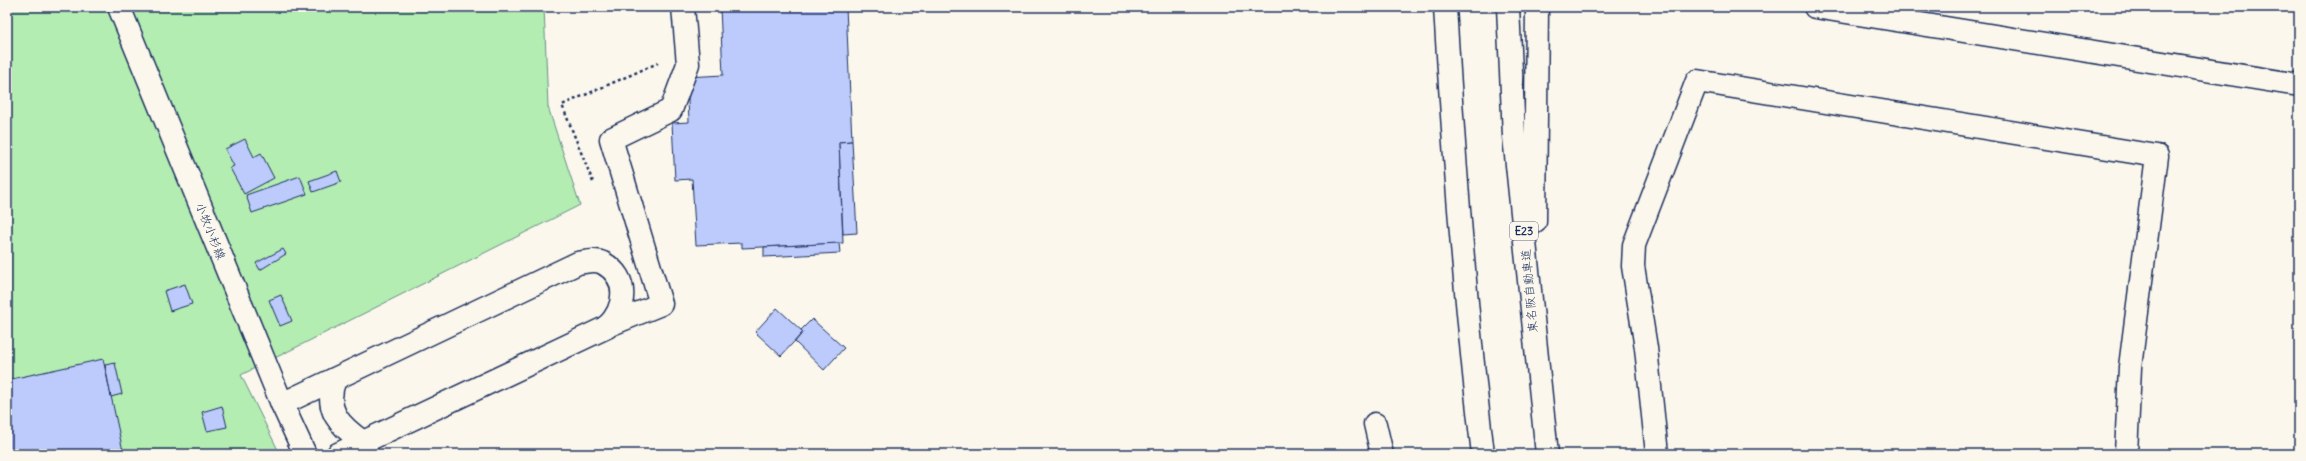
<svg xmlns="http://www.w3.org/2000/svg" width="2306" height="461" font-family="Delius,'Klee One',sans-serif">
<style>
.green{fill:#b3edb1;stroke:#678e88}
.building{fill:#bccbfb;stroke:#1b2f5e}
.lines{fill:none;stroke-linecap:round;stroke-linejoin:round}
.minor-casing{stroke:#1b2f5e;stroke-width:25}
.major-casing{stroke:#1b2f5e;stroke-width:25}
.highway-casing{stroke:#1b2f5e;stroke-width:25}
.path{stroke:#1b2f5e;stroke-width:2.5;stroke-dasharray:3 3;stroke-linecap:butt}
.minor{stroke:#fbf7ec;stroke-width:22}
.major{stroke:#fbf7ec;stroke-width:22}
.highway{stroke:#fbf7ec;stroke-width:22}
.labels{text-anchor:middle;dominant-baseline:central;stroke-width:3;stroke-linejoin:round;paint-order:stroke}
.shield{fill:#fbf7ec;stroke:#5e6b89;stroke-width:1}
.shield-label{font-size:11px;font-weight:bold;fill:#1b2f5e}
.street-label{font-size:12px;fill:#1b2f5e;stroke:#fbf7ec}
</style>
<rect width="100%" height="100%" fill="#fbf7ec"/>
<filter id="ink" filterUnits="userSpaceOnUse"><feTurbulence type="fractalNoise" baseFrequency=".025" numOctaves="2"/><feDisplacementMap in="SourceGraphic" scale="8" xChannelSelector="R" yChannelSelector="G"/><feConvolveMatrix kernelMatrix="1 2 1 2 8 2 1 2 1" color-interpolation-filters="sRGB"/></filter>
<g filter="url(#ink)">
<!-- green -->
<path class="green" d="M 7,7 L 544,7 L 548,107 L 580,205 L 241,375 L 280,454 L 33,454 L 7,378 Z"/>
<!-- building -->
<g class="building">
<path d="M 720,7 L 846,7 L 852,141 L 839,142 L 843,243 L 742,248 L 742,243 L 696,245 L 692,179 L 675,180 L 672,123 L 689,122 L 687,77 L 723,75 Z"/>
<path d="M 245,139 L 254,157 L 261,153 L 274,178 L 244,194 L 230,168 L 234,166 L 225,149 Z"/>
<path d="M 852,141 L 857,233 L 843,234 L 839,142 Z"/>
<path d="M 337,171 L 341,182 L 313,192 L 309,181 Z"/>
<path d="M 300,176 L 307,194 L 252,213 L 246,195 Z"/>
<path d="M 839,243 L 840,253 L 764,257 L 764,247 Z"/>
<path d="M 283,249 L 286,254 L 260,270 L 256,263 Z"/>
<path d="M 185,284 L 192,304 L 170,311 L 164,291 Z"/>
<path d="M 281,295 L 292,321 L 280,326 L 269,300 Z"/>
<path d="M 777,308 L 803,332 L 781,356 L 755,332 Z"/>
<path d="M 812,319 L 844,348 L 824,370 L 795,342 L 803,332 L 801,330 Z"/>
<path d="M 103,359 L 123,451 L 109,454 L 7,454 L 7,380 Z"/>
<path d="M 115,363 L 122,394 L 111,397 L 105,365 Z"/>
<path d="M 222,406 L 227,427 L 207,431 L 202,412 Z"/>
</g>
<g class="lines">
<!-- minor casing -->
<g class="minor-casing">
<g id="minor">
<path d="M 1815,7 L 2299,85"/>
<path d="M 607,326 L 661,304 L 611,139 L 671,110 L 688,64 L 683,7"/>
<path d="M 335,379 C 323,410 340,426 363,442"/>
<path d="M 282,404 L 578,263 C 586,262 595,259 603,263 C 630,278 626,308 607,327 L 338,454"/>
<path d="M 1657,454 L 1646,348 L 1633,266 L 1634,245 L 1697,81 L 2157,156 L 2130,367 L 2126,454"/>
</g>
</g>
<!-- major casing -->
<g class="major-casing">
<path id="major" d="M 119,7 L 282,404 L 305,454"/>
</g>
<!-- highway casing -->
<g class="highway-casing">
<g id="highway">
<path d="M 1445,7 C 1454,157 1465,305 1483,454"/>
<path d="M 1508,7 L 1514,136 L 1547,454"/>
<path d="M 1535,222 L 1537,7"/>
<path d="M 1375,424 L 1382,454"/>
</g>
</g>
<!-- path -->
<path class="path" d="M 593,182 L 562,105 L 658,63"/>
<!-- minor -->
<use href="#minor" class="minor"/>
<!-- major -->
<use href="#major" class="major"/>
<!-- highway -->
<use href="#highway" class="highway"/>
</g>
</g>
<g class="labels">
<!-- shield labels -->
<rect class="shield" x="1510" y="222" width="28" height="18" rx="3"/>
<g class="shield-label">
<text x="1524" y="231">E23</text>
</g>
<!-- street labels -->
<g class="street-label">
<text transform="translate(211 231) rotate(68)">小牧小杉線</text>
<text transform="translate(1529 291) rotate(-95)">東名阪自動車道</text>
</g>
</g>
<!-- margin -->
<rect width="2306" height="461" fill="none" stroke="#fbf7ec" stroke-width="24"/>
<rect x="12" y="12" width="2282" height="437" fill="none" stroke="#1b2f5e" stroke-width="1.5" filter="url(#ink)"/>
</svg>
